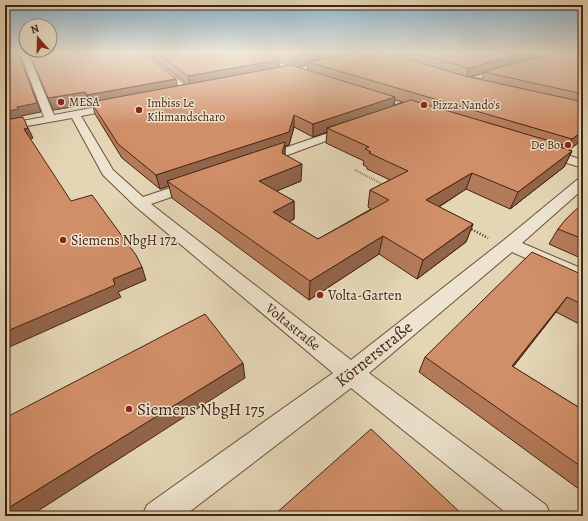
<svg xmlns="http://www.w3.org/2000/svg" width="588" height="521" font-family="Alegreya,serif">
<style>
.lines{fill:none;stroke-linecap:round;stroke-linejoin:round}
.street-casing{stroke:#6c503b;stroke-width:2}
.path-far1{stroke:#442312;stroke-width:2;stroke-dasharray:0.5 1.5;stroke-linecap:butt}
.path{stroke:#442312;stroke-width:2.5;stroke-dasharray:1 2;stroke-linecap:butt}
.street{fill:#ede4cf;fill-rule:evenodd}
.wall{fill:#b47b5a;stroke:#442312;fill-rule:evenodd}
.shaded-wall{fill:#92644a;stroke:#442312}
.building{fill:#d18f69;stroke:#442312}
.poi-dot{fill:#8f2418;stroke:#ede4cf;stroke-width:1.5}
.labels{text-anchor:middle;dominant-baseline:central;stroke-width:3;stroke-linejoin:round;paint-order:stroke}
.far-poi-label{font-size:12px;fill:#442312;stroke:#ede4cf;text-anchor:start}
.poi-label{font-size:14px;fill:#442312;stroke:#ede4cf;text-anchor:start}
.street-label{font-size:14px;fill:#442312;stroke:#ede4cf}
.near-street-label{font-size:17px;fill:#442312;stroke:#ede4cf}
.near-poi-label{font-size:17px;fill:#442312;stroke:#ede4cf;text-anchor:start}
</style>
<rect width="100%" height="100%" fill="#e4d5b5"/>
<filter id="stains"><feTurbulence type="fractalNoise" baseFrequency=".005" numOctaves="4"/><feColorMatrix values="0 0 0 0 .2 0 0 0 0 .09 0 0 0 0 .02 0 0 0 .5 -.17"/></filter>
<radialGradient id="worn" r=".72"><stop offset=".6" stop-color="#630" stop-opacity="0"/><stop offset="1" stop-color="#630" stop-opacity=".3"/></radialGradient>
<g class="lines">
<!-- street casing -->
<g class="street-casing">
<g id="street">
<path d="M 20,52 L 27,52 L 54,115 L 118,103 L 121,104 L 123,106 L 121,108 L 81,116 L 113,170 L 143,197 L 188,182 L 193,181 L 198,182 L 200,185 L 198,188 L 151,204 L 351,360 L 504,240 L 578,179 L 583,178 L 583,189 L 522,243 L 583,269 L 583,284 L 512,252 L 369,373 L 546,505 L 551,516 L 510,516 L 351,388 L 184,516 L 142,516 L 147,505 L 333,373 L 135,206 L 103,175 L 72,118 L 5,130 L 5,124 L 44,117 Z"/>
<path d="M 137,52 L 144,52 L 191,90 L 193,92 L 191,94 L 185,94 Z"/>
<path d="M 349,126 L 355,129 L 353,131 L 266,163 L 258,163 L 256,160 L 258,157 Z"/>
<path d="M 545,148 L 583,160 L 583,168 L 541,155 L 539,152 L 541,149 Z"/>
</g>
</g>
<!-- path-far1 -->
<path class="path-far1" d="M 355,170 L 384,185"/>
<!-- path -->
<path class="path" d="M 469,228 L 488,238"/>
<!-- street -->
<use href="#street" class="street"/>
</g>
<!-- wall -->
<g class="wall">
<path d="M 29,52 L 177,86 L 187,84 L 147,52 L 384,52 L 391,54 L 391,52 L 549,52 L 536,59 L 583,52 L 583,139 L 569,150 L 572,151 L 564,167 L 510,209 L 466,189 L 439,207 L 473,224 L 466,242 L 417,279 L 379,254 L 309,300 L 172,198 L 169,186 L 160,189 L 122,158 L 95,114 L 93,106 L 91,107 L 89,104 L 53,110 ZM 279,61 L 289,66 L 279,67 ZM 308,65 L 308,71 L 296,67 ZM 484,73 L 482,79 L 471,77 L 474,76 ZM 395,100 L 403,102 L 394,105 ZM 294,127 L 313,137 L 327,132 L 326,143 L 364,161 L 363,165 L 367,167 L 367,169 L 390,180 L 370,190 L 368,207 L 371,209 L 318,239 L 289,222 L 294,219 L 294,201 L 276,191 L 301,181 L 285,155 L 285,146 L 289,145 Z"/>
<path d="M 583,203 L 583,259 L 549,244 L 558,229 Z"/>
<path d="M 583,275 L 583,326 L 556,312 L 513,367 L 583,410 L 583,492 L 419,372 L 425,357 Z"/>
</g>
<!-- shaded-wall -->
<g class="shaded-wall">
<path d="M 18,52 L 41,112 L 21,116 L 23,119 L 5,122 L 5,112 L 17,107 Z"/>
<path d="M 324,52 L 375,52 L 308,62 L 308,65 L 293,67 L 293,57 Z"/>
<path d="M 534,52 L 549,52 L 532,62 L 484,72 L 484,73 L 466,78 L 469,68 L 521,54 Z"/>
<path d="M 279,60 L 279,70 L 190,87 L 188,76 Z"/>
<path d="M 176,79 L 178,90 L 91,102 L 93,106 L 91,107 L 87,95 Z"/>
<path d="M 85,92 L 89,104 L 53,110 L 48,98 Z"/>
<path d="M 395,97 L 393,109 L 327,128 L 327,132 L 313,137 L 313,124 Z"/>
<path d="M 294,115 L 294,127 L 289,145 L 285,146 L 285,158 L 167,181 L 169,186 L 160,189 L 156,175 Z"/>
<path d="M 28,128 L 33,138 L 29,139 L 24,129 Z"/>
<path d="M 583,131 L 583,139 L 565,153 L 572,139 Z"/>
<path d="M 572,151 L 564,167 L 510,209 L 518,192 Z"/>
<path d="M 302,164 L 301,181 L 260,198 L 259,181 Z"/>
<path d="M 472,173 L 466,189 L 421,218 L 426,200 Z"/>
<path d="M 294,201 L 294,219 L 274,230 L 273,212 Z"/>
<path d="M 473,224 L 466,242 L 417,279 L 423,260 Z"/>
<path d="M 383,236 L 379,254 L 309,300 L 310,281 Z"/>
<path d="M 142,267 L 146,280 L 118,292 L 121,297 L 5,349 L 5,332 L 113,279 Z"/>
<path d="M 567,297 L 556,312 L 502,381 L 512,366 Z"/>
<path d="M 243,363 L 245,378 L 30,516 L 5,516 L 5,510 Z"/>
</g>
<!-- building -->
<g class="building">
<path d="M 5,52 L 18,52 L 37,103 L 17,107 L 18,109 L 5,112 Z"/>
<path d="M 29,52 L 143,52 L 176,79 L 87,95 L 85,92 L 48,98 Z"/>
<path d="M 156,52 L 262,52 L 279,60 L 188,76 Z"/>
<path d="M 280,52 L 324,52 L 293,57 Z"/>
<path d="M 365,52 L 384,52 L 465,76 L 583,102 L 583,131 L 572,139 L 308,62 Z"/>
<path d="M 412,52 L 534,52 L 521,54 L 469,68 Z"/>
<path d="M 552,52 L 583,52 L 583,94 L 484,72 L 526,60 L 542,58 Z"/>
<path d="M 291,65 L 395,97 L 313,124 L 294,115 L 289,132 L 156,175 L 118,144 L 91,102 Z"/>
<path d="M 411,100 L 563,145 L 560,147 L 572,151 L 518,192 L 472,173 L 426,200 L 473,224 L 423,260 L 383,236 L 310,281 L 167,181 L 285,142 L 282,153 L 302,164 L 259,181 L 294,201 L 273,212 L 318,239 L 389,200 L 370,190 L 408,171 L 369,153 L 371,152 L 365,149 L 369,147 L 327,128 Z"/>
<path d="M 23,117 L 28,128 L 24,129 L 71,201 L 92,195 L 136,255 L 142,267 L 113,279 L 115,285 L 5,332 L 5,120 Z"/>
<path d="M 583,203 L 583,239 L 558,229 L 566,219 Z"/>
<path d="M 532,252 L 583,275 L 583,305 L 567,297 L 512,366 L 583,410 L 583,468 L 425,357 Z"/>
<path d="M 205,314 L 243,363 L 5,510 L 5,418 Z"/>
<path d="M 371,429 L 464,516 L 273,516 Z"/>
</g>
<!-- sky -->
<linearGradient id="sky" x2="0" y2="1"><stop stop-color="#87b5d3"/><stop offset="0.42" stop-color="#f3ecde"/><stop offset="1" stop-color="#f3ecde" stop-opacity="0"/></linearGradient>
<rect width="588" height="125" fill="url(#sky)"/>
<!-- markers -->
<g class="poi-dot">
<circle cx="61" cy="102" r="4"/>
<circle cx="424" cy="105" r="4"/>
<circle cx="139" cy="110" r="4"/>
<circle cx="568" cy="145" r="4"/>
<circle cx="63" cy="240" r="4"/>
<circle cx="320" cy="295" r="4"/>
<circle cx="129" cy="409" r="4"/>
</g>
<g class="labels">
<!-- far-poi labels -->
<g class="far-poi-label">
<text x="69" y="102">MESA</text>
<text x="147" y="103">Imbiss Le<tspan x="147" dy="14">Kilimandscharo</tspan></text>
<text x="432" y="105">Pizza Nando's</text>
<text x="560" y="145" text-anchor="end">De Bo</text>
</g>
<!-- poi labels -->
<g class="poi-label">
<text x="71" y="240">Siemens NbgH 172</text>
<text x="328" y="295">Volta-Garten</text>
</g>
<!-- street labels -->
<g class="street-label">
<text transform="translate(293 327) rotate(39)">Voltastraße</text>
</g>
<!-- near-street labels -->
<g class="near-street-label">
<text transform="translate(374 354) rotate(-39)">Körnerstraße</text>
</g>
<!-- near-poi labels -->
<g class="near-poi-label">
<text x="137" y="409">Siemens NbgH 175</text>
</g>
</g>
<!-- margin -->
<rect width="588" height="521" fill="none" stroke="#e4d5b5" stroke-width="20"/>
<rect x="6" y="6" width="576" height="509" fill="none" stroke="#442312" stroke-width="2"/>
<rect x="10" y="10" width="568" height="501" fill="none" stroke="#442312"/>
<!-- north arrow -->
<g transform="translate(38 38) rotate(340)"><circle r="19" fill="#ede4cf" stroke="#a99783"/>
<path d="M0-3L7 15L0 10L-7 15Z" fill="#8f2418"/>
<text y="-6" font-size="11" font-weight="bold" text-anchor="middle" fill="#442312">N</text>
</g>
<rect width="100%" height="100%" filter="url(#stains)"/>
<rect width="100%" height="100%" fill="url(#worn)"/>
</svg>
